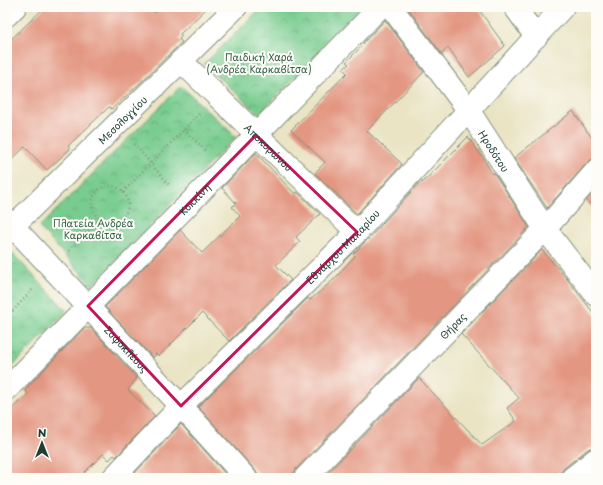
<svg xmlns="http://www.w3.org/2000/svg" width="603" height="485" font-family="'Playpen Sans',sans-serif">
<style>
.park{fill:url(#park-crowns);stroke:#4c8462}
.building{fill:#e39681}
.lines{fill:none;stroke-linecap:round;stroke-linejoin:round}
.minor-casing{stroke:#84907c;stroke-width:24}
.path{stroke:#84907c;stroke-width:2.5;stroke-dasharray:1 3;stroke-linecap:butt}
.minor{stroke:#fff;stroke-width:22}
.marked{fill:none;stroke:#c2185b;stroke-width:3;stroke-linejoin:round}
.labels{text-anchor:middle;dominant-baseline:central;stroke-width:4;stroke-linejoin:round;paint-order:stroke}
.park-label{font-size:10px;fill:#35614b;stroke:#fdfcf7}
.street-label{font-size:10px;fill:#1f3d34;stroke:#fdfcf7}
</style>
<defs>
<pattern id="park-crowns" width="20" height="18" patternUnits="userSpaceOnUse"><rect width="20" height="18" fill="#78cc8f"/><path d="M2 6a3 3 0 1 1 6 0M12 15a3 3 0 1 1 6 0" fill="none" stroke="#62a776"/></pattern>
</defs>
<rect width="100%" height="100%" fill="#fdfcf7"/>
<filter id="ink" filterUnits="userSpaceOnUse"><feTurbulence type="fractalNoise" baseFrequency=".025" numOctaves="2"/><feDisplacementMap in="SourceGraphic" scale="8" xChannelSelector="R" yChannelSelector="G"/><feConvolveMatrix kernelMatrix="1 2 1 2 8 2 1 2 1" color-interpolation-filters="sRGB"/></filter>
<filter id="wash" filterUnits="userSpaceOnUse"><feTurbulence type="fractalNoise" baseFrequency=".012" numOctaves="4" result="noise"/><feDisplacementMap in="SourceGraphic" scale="16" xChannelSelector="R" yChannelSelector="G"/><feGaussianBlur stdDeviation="0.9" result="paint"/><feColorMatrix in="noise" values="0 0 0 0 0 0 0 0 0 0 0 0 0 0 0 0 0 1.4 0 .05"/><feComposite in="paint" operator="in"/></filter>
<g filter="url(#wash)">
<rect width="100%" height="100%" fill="#eae4c5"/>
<!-- park -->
<g class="park">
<path d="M 262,7 L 365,7 L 259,114 L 204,64 Z"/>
<path d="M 181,86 L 236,137 L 92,285 L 39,227 Z"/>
<path d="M 12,253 L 67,311 L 7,372 L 7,258 Z"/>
</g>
<g id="blocks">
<!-- building -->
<g class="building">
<path d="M 45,7 L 150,7 L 155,13 L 161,7 L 208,7 L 180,34 L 182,36 L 179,39 L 182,42 L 139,84 L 112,109 L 109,107 L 68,146 L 70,149 L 47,170 L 25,147 L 7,164 L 7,43 Z"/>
<path d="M 407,7 L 477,7 L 505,46 L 469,77 L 448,47 L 442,54 Z"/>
<path d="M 385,20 L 424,72 L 367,131 L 402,164 L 357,214 L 315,173 L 325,162 L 291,130 L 347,73 L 343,69 L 349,64 L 346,62 L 364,44 L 363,43 Z"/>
<path d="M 573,111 L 596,144 L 596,159 L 592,159 L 587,163 L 547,208 L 514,158 Z"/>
<path d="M 468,137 L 484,159 L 492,174 L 494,173 L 529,227 L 296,469 L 294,473 L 289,478 L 258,478 L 258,475 L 255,470 L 198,407 L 308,298 L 310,300 L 331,282 L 340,273 L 341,271 L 355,256 L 353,254 L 373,234 L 421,181 L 422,183 Z"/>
<path d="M 256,153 L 295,194 L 297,192 L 320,214 L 296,237 L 300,242 L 276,265 L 291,280 L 229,341 L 202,313 L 159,356 L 156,354 L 153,358 L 105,307 L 180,230 L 202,253 L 240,216 L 232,207 L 236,203 L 222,188 Z"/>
<path d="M 596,190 L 596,210 L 586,201 Z"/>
<path d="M 542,250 L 563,274 L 596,316 L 596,447 L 594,447 L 588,449 L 564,468 L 561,473 L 560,477 L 556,472 L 547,478 L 329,478 L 326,475 L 419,378 L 482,445 L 516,421 L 507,408 L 519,398 L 461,334 Z"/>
<path d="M 84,328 L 91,328 L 137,378 L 128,390 L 155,416 L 116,457 L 114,455 L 109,460 L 103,454 L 79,478 L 7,478 L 7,413 L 28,394 L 25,390 Z"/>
<path d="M 181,424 L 229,478 L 138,478 L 134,474 Z"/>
</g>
</g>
</g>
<g filter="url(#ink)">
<use href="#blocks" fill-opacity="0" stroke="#84907c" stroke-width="1"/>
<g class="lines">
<!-- minor casing -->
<g class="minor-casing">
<g id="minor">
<path id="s1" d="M 391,7 L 469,111 L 545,229 L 596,295"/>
<path d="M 515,7 L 536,37"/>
<path d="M 7,15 L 15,7"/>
<path id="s2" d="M 181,61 L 357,232"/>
<path id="s3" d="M 7,220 L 181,406 L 246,478"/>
<path id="s4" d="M 7,232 L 236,7"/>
<path id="s5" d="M 7,389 L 224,168 L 380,7"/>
<path id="s6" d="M 113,478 L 181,406 L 357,232 L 563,7"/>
<path id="s7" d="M 305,478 L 545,229 L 596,171"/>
<path d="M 572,478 L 596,459"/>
</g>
</g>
<!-- path -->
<g class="path">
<path d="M 184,130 L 205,150"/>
<path d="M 134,144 L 170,186"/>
<circle cx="110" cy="204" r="18"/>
<path d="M 123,192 L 199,114"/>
<path d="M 122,217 L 132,227"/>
<path d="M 69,251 L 100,219"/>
<path d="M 7,317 L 34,288"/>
</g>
<!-- minor -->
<use href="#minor" class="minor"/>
</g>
</g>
<!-- marked area -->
<path class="marked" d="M 256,135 L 357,232 L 181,406 L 88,306 Z"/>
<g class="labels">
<!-- park labels -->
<g class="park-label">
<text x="259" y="56">Παιδική Χαρά<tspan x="259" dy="12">(Ανδρέα Καρκαβίτσα)</tspan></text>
<text x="93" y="222">Πλατεία Ανδρέα<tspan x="93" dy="12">Καρκαβίτσα</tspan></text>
</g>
<!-- street labels -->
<g class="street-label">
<text stroke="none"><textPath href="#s4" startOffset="161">Μεσολογγίου</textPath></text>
<text stroke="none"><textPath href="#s2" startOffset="123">Αποκορώνου</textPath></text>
<text stroke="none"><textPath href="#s1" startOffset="177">Ηροδότου</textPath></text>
<text stroke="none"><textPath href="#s5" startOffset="267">Κοκκίνη</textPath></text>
<text stroke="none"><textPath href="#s6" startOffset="326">Εθνάρχου Μακαρίου</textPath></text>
<text stroke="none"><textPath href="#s7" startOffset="212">Θήρας</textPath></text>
<text stroke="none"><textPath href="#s3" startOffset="176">Σοφοκλέους</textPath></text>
</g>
</g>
<!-- margin -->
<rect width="603" height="485" fill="none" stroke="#fdfcf7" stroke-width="24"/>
<!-- north arrow -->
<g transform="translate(42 443)" stroke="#fdfcf7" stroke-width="3" paint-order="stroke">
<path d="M0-3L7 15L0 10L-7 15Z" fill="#1f3d34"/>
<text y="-6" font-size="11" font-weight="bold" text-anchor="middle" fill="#1f3d34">N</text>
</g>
</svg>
